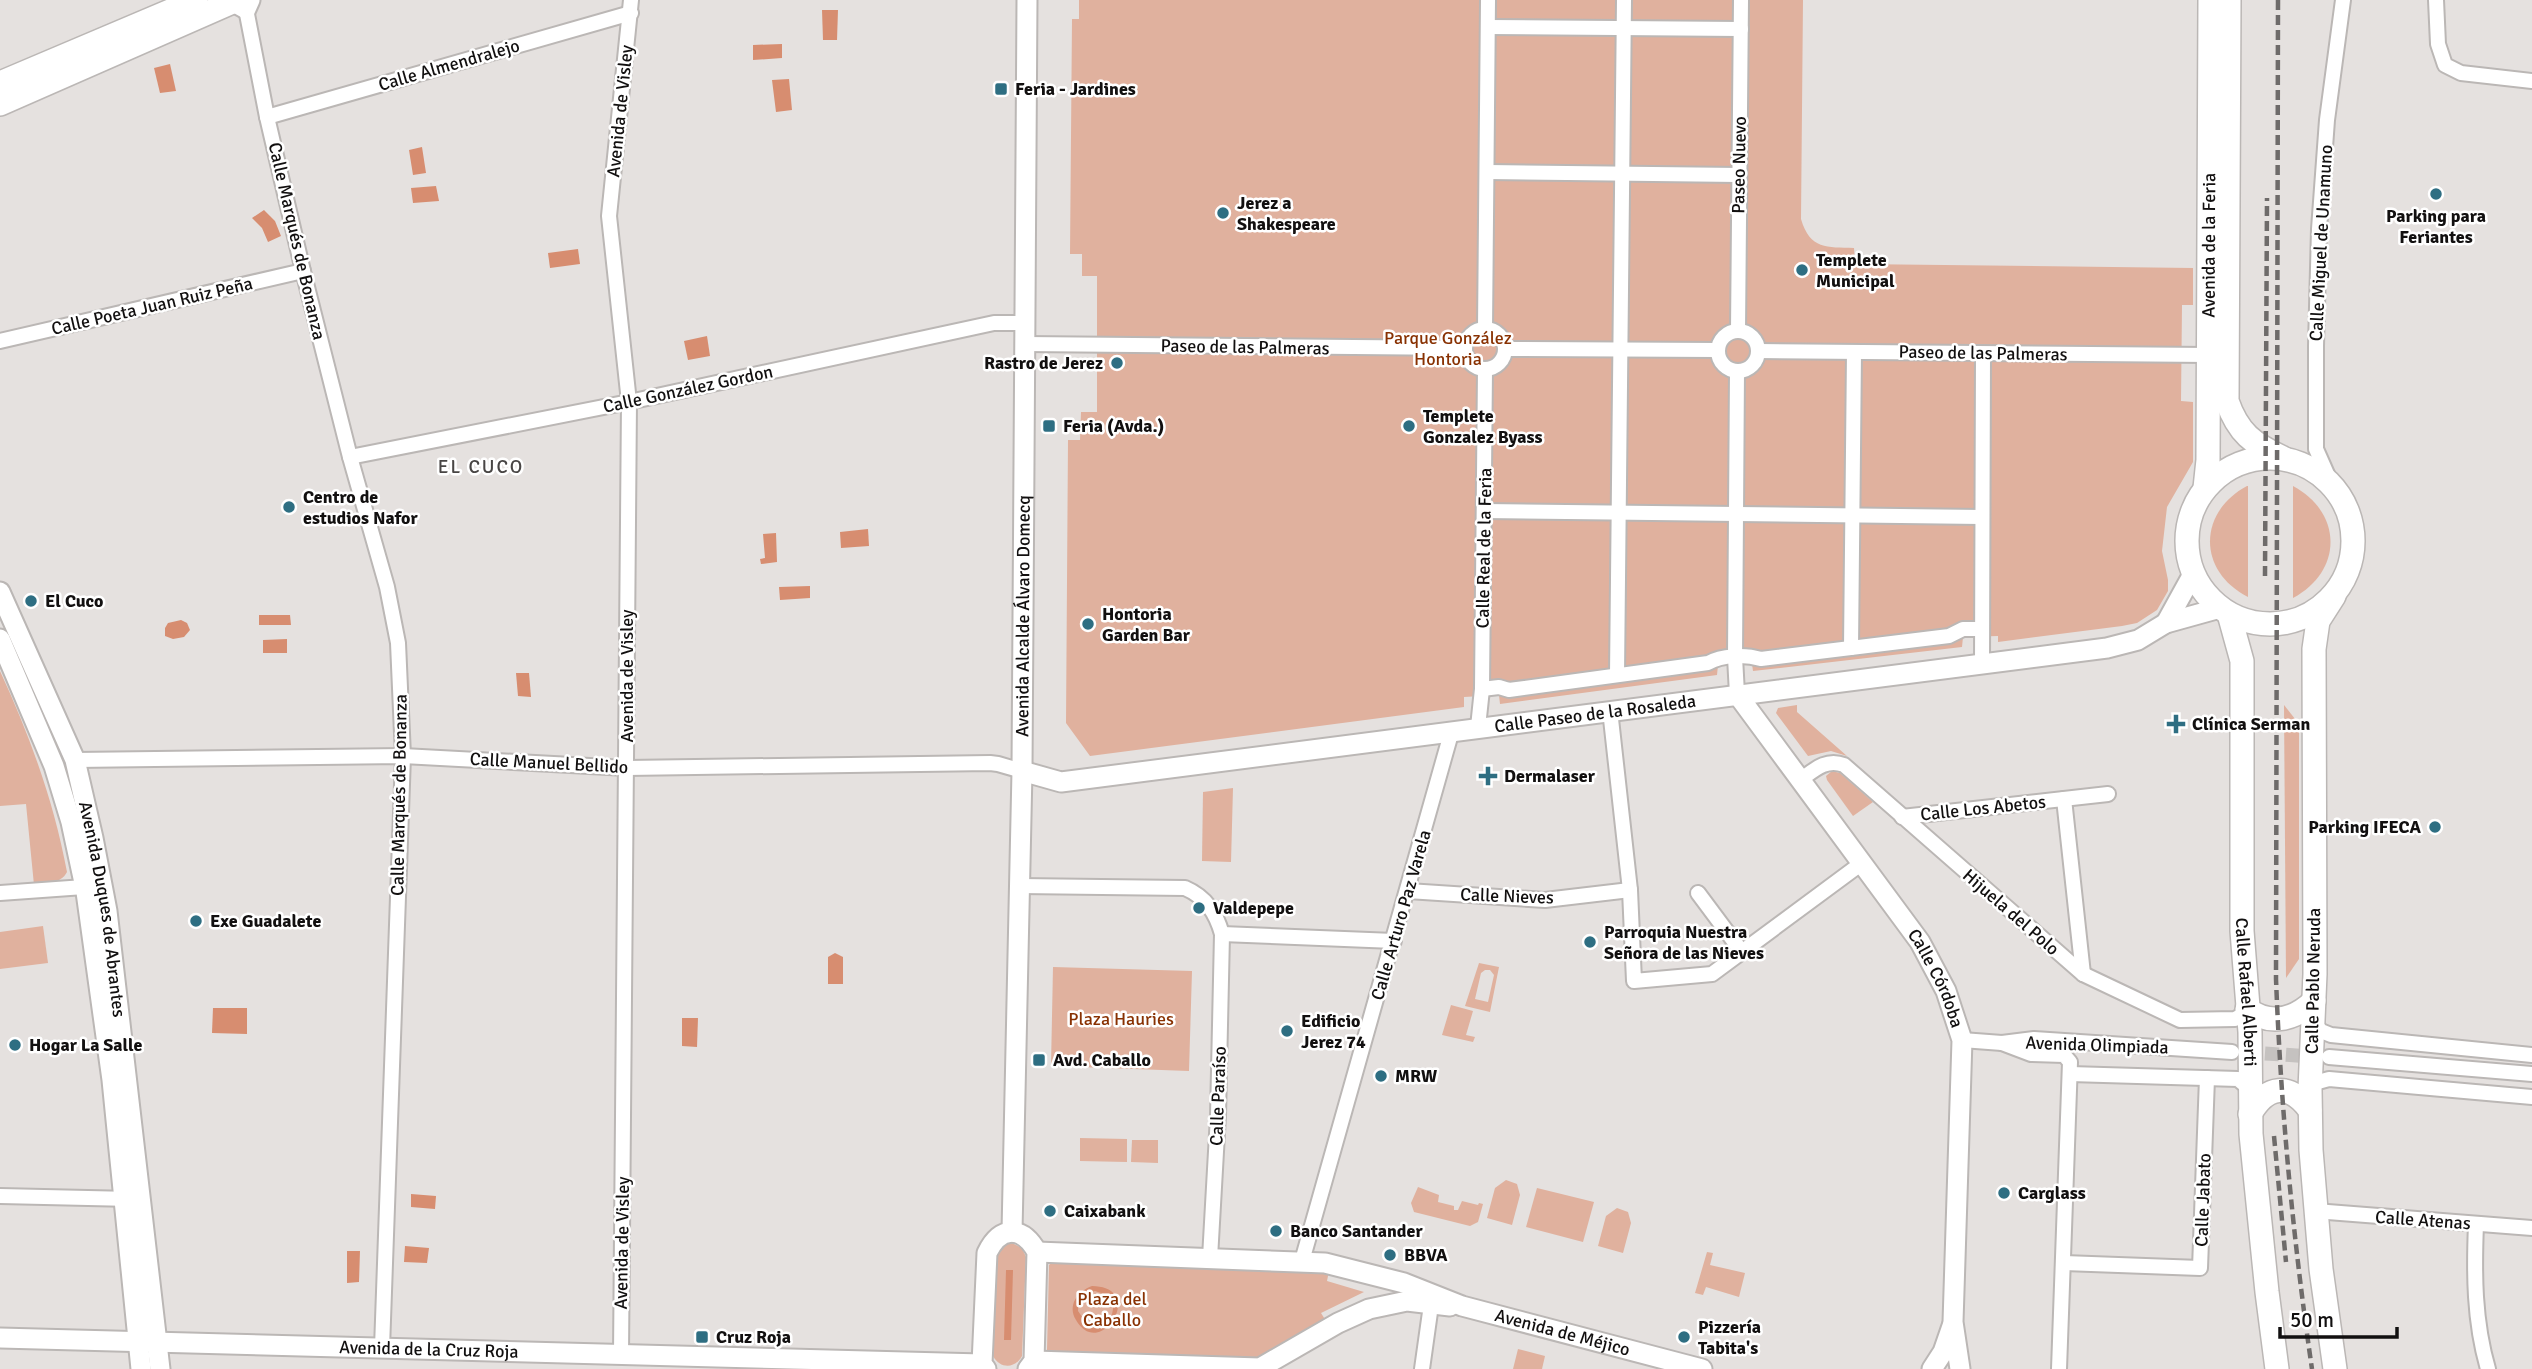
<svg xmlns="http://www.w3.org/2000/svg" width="2532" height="1369" font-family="Signika,sans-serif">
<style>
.green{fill:#e0b19e;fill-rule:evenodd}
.water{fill:#d78d70;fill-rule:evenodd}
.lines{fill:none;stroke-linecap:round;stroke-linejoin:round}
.street-tunnel{stroke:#c5c2c0;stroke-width:14;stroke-dasharray:14 7;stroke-linecap:butt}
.street-casing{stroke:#bbb7b5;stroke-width:18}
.secondary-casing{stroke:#bbb7b5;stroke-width:23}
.primary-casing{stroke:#bbb7b5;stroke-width:26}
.street{stroke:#fff;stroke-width:14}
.secondary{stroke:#fff;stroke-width:19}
.primary{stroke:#fff;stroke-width:23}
.rail{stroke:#6e6b6a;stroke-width:4.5;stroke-dasharray:10 5;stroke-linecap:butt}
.poi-dot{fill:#2e6e82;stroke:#fff;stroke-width:2.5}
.labels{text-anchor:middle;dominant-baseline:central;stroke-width:5;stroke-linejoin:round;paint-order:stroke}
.street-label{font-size:18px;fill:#121010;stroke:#fff}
.poi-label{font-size:18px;font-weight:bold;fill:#121010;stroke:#fff;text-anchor:start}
.park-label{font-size:18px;fill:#883102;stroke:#fff}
.neighbourhood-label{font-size:19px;letter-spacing:2px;fill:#484544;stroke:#fff}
</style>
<rect width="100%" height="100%" fill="#e5e1df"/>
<!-- green -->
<g class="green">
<path d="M 1079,0 L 1803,0 L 1801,219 C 1810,250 1827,247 1854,248 L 1855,264 L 2193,268 L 2193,305 L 2182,305 L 2181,401 L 2193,402 L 2193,462 L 2167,507 L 2162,551 L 2168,580 L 2168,591 L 2157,610 L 2137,623 L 2122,626 L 1998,642 L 1998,636 L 1963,637 L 1962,647 L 1753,671 L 1752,664 L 1718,665 L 1717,675 L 1500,704 L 1499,695 L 1464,697 L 1464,707 L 1090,756 L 1066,723 L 1068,440 L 1080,440 L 1081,412 L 1097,412 L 1097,276 L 1082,276 L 1082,254 L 1070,254 L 1072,19 L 1079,19 Z"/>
<path d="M 2247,486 L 2248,486 L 2248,597 C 2197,571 2198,512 2247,486 Z"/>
<path d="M 2293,486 C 2343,513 2343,571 2293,598 Z"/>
<path d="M 0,671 C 30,736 54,802 67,872 C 61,884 46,883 34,885 L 26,804 L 0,806 Z"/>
<path d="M 1797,705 L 1797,712 L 1847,756 L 1831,751 L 1808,756 L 1776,713 L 1778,708 Z"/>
<path d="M 2284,705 L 2299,724 L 2299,959 L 2286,978 Z"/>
<path d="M 1832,771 L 1840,773 L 1873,802 L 1853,816 L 1827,780 L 1826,776 Z"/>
<path d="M 1233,788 L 1231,862 L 1202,861 L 1203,792 Z"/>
<path d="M 43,926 L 48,963 L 0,969 L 0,932 Z"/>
<path d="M 1479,963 L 1499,967 L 1490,1012 L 1465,1006 ZM 1485,970 L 1490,970 L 1494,975 L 1488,1002 L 1475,999 L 1481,973 Z"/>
<path d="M 1053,967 L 1192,971 L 1189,1071 L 1051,1066 Z"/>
<path d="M 1451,1005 L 1473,1011 L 1466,1035 L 1475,1037 L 1473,1042 L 1442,1035 Z"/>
<path d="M 1080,1138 L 1127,1139 L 1127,1162 L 1080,1161 Z"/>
<path d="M 1132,1140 L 1158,1140 L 1158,1163 L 1131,1162 Z"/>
<path d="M 1506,1180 L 1517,1184 L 1520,1195 L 1512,1225 L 1487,1218 L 1495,1188 Z"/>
<path d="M 1418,1187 L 1439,1195 L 1438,1202 L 1454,1206 L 1454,1210 L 1458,1210 L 1462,1201 L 1478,1205 L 1479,1203 L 1483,1204 L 1478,1222 L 1470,1226 L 1414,1212 L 1411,1203 Z"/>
<path d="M 1537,1188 L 1594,1202 L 1583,1242 L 1526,1227 Z"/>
<path d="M 1617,1208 L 1628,1212 L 1631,1223 L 1623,1253 L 1598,1246 L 1606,1216 Z"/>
<path d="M 1012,1243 L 1022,1248 L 1026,1257 L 1022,1356 C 1015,1369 1000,1369 993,1356 L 996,1257 L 1003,1245 Z"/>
<path d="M 1707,1252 L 1713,1253 L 1710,1265 L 1745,1273 L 1739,1297 L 1706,1287 L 1703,1295 L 1695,1293 Z"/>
<path d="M 1054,1260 L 1329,1271 L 1327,1281 L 1364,1292 L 1321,1313 L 1326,1321 L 1270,1355 L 1254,1360 L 1050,1353 L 1047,1350 L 1049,1265 Z"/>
<path d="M 1518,1349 L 1545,1356 L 1542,1369 L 1513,1369 Z"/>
</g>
<!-- water -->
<g class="water">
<path d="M 822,10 L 838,10 L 837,40 L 823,40 Z"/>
<path d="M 782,44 L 782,58 L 753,60 L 753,45 Z"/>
<path d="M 170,64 L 176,91 L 160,93 L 154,68 Z"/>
<path d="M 789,79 L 792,110 L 776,112 L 772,80 Z"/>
<path d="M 422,147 L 426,173 L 413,175 L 409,150 Z"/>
<path d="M 436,186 L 439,201 L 413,203 L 411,188 Z"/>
<path d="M 264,210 L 275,221 L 281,236 L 268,242 L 262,228 L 252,218 Z"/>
<path d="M 578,249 L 580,264 L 550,268 L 548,253 Z"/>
<path d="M 707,336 L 710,356 L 688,360 L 684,341 Z"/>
<path d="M 868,529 L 869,546 L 841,548 L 840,532 Z"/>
<path d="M 776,533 L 777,562 L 761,564 L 760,559 L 765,558 L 763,534 Z"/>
<path d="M 810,586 L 810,598 L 780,600 L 779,587 Z"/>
<path d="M 259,615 L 290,615 L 291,625 L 259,625 Z"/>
<path d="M 181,620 L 187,623 L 190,630 L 184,637 L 173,639 L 165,636 L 165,628 L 168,623 Z"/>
<path d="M 287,639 L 287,653 L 263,653 L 263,640 Z"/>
<path d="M 516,673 L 529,673 L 531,697 L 518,696 Z"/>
<path d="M 835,953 L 843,957 L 843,984 L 828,984 L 828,957 Z"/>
<path d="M 213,1008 L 247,1008 L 247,1034 L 212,1033 Z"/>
<path d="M 682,1018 L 698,1018 L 697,1047 L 682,1046 Z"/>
<path d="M 411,1194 L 436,1196 L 435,1209 L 411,1207 Z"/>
<path d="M 405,1246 L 429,1248 L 427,1263 L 404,1262 Z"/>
<path d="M 347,1251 L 360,1251 L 359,1282 L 347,1283 Z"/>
<path d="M 1006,1270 L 1013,1270 L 1011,1340 L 1004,1340 Z"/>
<path d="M 1092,1286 C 1148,1287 1100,1362 1076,1320 C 1067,1305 1078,1291 1092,1286 ZM 1095,1291 L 1107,1295 L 1113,1305 C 1114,1321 1102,1330 1087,1324 L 1078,1311 C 1078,1299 1084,1294 1095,1291 Z"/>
</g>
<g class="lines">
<!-- street-tunnel -->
<path class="street-tunnel" d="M 2244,1052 L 2318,1057"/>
<!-- street casing -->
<g class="street-casing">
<g id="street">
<path d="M 2436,0 L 2438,44 L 2445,65 L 2461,73 L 2532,81"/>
<path d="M 246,9 L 267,117 L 303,271 L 350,457 L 387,587 L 398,643 L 403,756 L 382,1348"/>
<path d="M 1488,27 L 1741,29"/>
<path d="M 267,117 L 631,13"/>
<path d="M 1488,172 L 1739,175"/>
<path d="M 1485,329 L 1488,0"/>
<circle cx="1485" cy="349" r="20"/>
<path d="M 1738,331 L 1741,0"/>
<circle cx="1738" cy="351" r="20"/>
<path d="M 0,341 L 303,271"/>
<path d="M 1024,344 L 1465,348"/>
<path d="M 1505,349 L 1718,350"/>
<path d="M 1758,351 L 2209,355"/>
<path d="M 1737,371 L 1735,657 L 1737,694"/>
<path d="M 350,457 L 629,402 L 994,323 L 1024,323"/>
<path d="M 2331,483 L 2316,449 L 2316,346 L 2319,229 L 2327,120 L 2343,0"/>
<path d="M 1484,511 L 1982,517"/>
<path d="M 1851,648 L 1854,352"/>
<path d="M 1982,664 L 1983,354"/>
<path d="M 1617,675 L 1624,0"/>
<path d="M 1482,689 L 1499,687 L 1509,690 L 1708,663 C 1722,655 1745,654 1761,659 L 1949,636 L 1963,629 L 1981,629"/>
<path d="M 1610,710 L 1630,890 L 1634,981 L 1712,974 L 1862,863"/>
<path d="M 1478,727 L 1482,689 L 1485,369"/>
<path d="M 75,760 L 403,756 L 627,768 L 990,763 L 998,764 L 1022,771"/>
<path d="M 1799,781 C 1814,770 1826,758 1844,765 L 2083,974 L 2180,1020 L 2235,1019 L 2242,1015 L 2247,1009"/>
<path d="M 2064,799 L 2083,974"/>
<path d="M 1902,817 L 2108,794"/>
<path d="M 1019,886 L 1185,888 C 1206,897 1216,913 1222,934 L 1218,1116 L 1210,1258"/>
<path d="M 1408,891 L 1545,900 L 1630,890"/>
<path d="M 0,893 L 84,887"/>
<path d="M 1698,893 L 1742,952"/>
<path d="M 1222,934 L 1394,941"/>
<path d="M 2313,1022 L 2321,1031 L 2331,1035 L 2532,1055"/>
<path d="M 1962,1040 L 2002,1043 L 2034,1039 L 2232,1052"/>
<path d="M 2002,1043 L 2031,1054 L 2064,1055 L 2070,1062 L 2059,1369"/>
<path d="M 2329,1057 L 2532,1074"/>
<path d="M 2070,1074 L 2238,1079 L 2250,1089"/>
<path d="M 2310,1089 L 2318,1082 L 2329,1079 L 2532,1097"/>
<path d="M 0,1196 L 132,1199"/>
<path d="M 2315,1211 L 2532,1228"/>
<path d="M 2476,1224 C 2474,1273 2474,1321 2488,1369"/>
<path d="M 1302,1261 L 1452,730"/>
<path d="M 2064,1263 L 2200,1268 L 2207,1078"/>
<path d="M 621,1355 L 629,402 L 609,216 L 631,0"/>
<path d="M 1422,1369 L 1431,1305"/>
</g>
</g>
<!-- secondary casing -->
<g class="secondary-casing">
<g id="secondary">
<path d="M 230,0 L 246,9 L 250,0"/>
<path id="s1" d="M 0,592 L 75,760 L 93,838 L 107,911 L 160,1369"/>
<path d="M 2166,623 L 2193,574"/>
<path d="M 0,639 L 54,766 L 71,822 L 86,892 L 112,1080 L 141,1369"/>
<path id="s2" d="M 1737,694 L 1920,942 L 1946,991 L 1962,1040 L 1953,1322 L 1960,1369"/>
<path id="s3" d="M 1022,771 L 1061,782 L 2107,648 L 2138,640 L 2166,623 L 2220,608"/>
<path id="s4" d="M 1012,1232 L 1022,771 L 1027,0"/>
<path id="s5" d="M 1037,1252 L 1325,1263 L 1404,1283 L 1462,1306 L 1702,1369"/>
<path id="s6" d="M 0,1338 L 982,1364"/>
<path d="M 1034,1361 L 1260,1368 L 1338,1323 L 1369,1309 L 1407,1301 L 1450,1306"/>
<path d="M 986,1369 L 982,1364 L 987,1253 C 1000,1226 1022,1225 1037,1252 L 1034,1361 L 1028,1369"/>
<path d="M 1932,1369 L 1943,1352 L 1952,1326"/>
</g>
</g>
<!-- primary casing -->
<g class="primary-casing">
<g id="primary">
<path d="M 2229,0 L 2227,401 C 2238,433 2253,444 2283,458"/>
<path d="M 0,83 L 196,0"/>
<path d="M 0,104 L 237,0"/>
<circle cx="2270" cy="541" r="83"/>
<path id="s7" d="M 2205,488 L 2208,460 L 2210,0"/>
<path d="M 2334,596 L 2318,621 L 2314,649 L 2315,974 L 2310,1089 L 2311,1150 L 2321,1269 L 2335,1369"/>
<path id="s8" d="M 2229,614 L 2242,661 L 2242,931 L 2250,1032 L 2251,1134 L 2267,1292 L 2277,1369"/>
<path d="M 2247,1009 C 2270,1026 2294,1020 2314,1001"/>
<path d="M 2250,1114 C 2267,1085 2289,1082 2310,1110"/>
</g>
</g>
<!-- street -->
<use href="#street" class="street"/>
<!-- secondary -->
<use href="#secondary" class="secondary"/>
<!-- primary -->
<use href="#primary" class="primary"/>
<!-- rail -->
<g class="rail">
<path d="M 2278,0 L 2276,979 C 2281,1110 2293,1239 2312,1369"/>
<path d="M 2265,576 L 2267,198"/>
<path d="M 2274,1136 L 2286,1262"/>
</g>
</g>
<!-- markers -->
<g class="poi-dot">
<rect x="994" y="82" width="14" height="14" rx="3.5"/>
<circle cx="2436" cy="194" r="7"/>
<circle cx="1223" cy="213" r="7"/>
<circle cx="1802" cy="270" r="7"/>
<circle cx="1117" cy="363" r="7"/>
<rect x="1042" y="419" width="14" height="14" rx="3.5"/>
<circle cx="1409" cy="426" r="7"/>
<circle cx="289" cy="507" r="7"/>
<circle cx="31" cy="601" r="7"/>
<circle cx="1088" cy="624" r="7"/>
<path d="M2172.5 713.5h7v7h7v7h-7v7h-7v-7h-7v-7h7z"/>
<path d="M1484.5 765.5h7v7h7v7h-7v7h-7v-7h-7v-7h7z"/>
<circle cx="2435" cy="827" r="7"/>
<circle cx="1199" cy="908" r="7"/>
<circle cx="196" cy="921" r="7"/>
<circle cx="1590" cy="942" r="7"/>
<circle cx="1287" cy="1031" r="7"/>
<circle cx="15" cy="1045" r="7"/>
<rect x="1032" y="1053" width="14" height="14" rx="3.5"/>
<circle cx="1381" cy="1076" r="7"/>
<circle cx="2004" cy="1193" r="7"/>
<circle cx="1050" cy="1211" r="7"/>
<circle cx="1276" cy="1231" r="7"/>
<circle cx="1390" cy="1255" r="7"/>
<rect x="695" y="1330" width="14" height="14" rx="3.5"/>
<circle cx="1684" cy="1337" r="7"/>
</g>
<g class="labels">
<!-- street labels -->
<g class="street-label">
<text transform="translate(449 65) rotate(-16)">Calle Almendralejo</text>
<text transform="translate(620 111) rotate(-84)">Avenida de Visley</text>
<text transform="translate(1739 165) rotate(-89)">Paseo Nuevo</text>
<text transform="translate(297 241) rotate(77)">Calle Marqués de Bonanza</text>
<text transform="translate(2321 243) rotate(-87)">Calle Miguel de Unamuno</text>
<text stroke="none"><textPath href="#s7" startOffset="243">Avenida de la Feria</textPath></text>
<text transform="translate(152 306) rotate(-13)">Calle Poeta Juan Ruiz Peña</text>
<text transform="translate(1245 347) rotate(1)">Paseo de las Palmeras</text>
<text transform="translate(1983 353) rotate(1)">Paseo de las Palmeras</text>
<text transform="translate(688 389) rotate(-12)">Calle González Gordon</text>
<text transform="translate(1484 548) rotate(-89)">Calle Real de la Feria</text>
<text stroke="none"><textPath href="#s4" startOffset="616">Avenida Alcalde Álvaro Domecq</textPath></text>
<text transform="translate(627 676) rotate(-90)">Avenida de Visley</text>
<text stroke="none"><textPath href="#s3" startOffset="579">Calle Paseo de la Rosaleda</textPath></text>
<text transform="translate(549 763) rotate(3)">Calle Manuel Bellido</text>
<text transform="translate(399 795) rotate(-89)">Calle Marqués de Bonanza</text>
<text transform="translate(1983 808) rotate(-6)">Calle Los Abetos</text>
<text transform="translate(1507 896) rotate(2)">Calle Nieves</text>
<text stroke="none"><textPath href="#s1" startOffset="336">Avenida Duques de Abrantes</textPath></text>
<text transform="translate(2011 912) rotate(41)">Hijuela del Polo</text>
<text transform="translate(1401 915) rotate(-74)">Calle Arturo Paz Varela</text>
<text stroke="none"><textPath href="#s2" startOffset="348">Calle Córdoba</textPath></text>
<text transform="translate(2313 981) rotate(-89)">Calle Pablo Neruda</text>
<text stroke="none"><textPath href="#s8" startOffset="380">Calle Rafael Alberti</textPath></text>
<text transform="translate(2097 1045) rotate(2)">Avenida Olimpiada</text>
<text transform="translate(1218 1096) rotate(-88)">Calle Paraíso</text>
<text transform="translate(2203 1200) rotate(-88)">Calle Jabato</text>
<text transform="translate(2423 1220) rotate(4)">Calle Atenas</text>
<text transform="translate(622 1243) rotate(-89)">Avenida de Visley</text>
<text stroke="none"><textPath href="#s5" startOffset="536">Avenida de Méjico</textPath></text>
<text stroke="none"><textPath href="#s6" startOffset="429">Avenida de la Cruz Roja</textPath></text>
</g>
<!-- poi labels -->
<g class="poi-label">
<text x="1015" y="89">Feria - Jardines</text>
<text x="1237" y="203">Jerez a<tspan x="1237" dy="21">Shakespeare</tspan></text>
<text x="2436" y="216" text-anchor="middle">Parking para<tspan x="2436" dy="21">Feriantes</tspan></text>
<text x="1816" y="260">Templete<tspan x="1816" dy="21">Municipal</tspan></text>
<text x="1103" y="363" text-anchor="end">Rastro de Jerez</text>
<text x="1423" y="416">Templete<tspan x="1423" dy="21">Gonzalez Byass</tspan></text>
<text x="1063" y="426">Feria (Avda.)</text>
<text x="303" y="497">Centro de<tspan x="303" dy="21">estudios Nafor</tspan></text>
<text x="45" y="601">El Cuco</text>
<text x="1102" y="614">Hontoria<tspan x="1102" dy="21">Garden Bar</tspan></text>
<text x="2192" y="724">Clínica Serman</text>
<text x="1504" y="776">Dermalaser</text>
<text x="2421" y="827" text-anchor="end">Parking IFECA</text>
<text x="1213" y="908">Valdepepe</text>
<text x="210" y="921">Exe Guadalete</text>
<text x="1604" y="932">Parroquia Nuestra<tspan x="1604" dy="21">Señora de las Nieves</tspan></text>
<text x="1301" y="1021">Edificio<tspan x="1301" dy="21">Jerez 74</tspan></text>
<text x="29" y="1045">Hogar La Salle</text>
<text x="1053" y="1060">Avd. Caballo</text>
<text x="1395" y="1076">MRW</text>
<text x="2018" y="1193">Carglass</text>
<text x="1064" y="1211">Caixabank</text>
<text x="1290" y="1231">Banco Santander</text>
<text x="1404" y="1255">BBVA</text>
<text x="1698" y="1327">Pizzería<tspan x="1698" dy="21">Tabita's</tspan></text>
<text x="716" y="1337">Cruz Roja</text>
</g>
<!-- park labels -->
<g class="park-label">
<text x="1448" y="338">Parque González<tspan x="1448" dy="21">Hontoria</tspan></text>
<text x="1121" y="1019">Plaza Hauries</text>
<text x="1112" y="1299">Plaza del<tspan x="1112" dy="21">Caballo</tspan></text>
</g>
<!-- neighbourhood labels -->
<g class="neighbourhood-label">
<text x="481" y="467">EL CUCO</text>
</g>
</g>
<!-- scale -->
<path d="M2280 1327v10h117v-10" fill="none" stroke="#121010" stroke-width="3.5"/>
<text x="2290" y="1327" font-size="21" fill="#121010" stroke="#ffffff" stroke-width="5" paint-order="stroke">50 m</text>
</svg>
